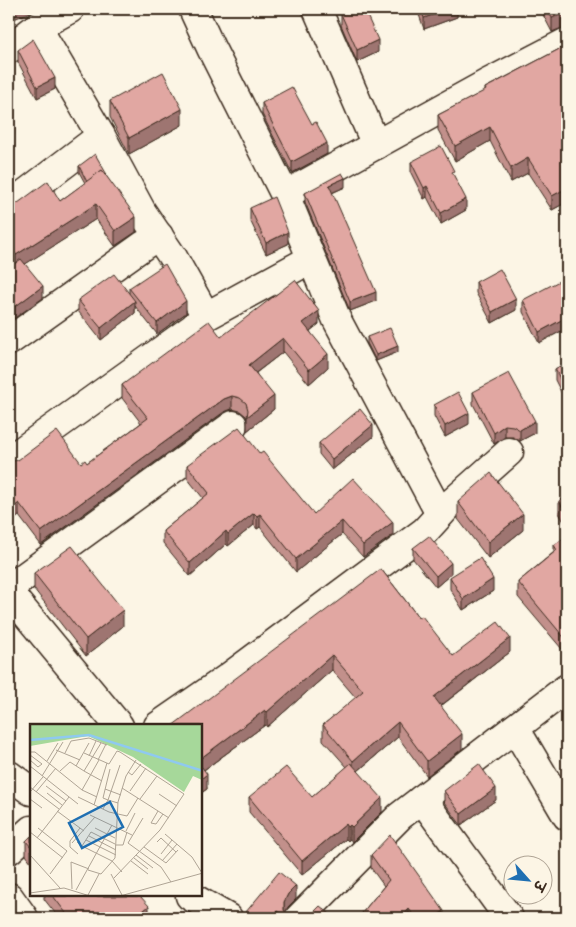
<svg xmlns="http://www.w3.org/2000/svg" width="576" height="927" font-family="'Shantell Sans','Playpen Sans Deva',sans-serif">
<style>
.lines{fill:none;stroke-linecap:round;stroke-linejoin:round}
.minor-casing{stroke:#3b2a1e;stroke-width:31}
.minor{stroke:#fcf5e5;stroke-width:28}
.wall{fill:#c2908b;stroke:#3b2a1e}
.shaded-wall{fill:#9e7571;stroke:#3b2a1e}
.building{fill:#e1a7a2;stroke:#3b2a1e}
.inset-river{fill:none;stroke:#8fc9ef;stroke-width:2.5}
.inset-road{fill:none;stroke:#afa495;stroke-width:1}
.view{fill:#1f6fb2;fill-opacity:0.15;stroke:#1f6fb2;stroke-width:2.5}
.inset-edge{fill:none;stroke:#3b2a1e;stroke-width:2.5}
</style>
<rect width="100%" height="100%" fill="#fcf5e5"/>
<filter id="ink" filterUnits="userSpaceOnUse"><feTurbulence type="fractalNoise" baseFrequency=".02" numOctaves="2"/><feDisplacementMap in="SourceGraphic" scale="10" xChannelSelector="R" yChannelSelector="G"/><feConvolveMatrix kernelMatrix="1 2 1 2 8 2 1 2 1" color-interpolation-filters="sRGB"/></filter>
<g filter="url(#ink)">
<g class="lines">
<!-- minor casing -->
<g class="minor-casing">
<g id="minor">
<path d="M 193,9 L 211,48 L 285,195 L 337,320 L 440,514"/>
<path d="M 317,9 L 376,145"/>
<path d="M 9,49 L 37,27"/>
<path d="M 285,195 L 486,84 L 567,42"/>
<path d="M 9,206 L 101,136"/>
<path d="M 203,318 L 311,259"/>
<path d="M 9,341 L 144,245 L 159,236"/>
<path d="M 9,460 L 193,328 L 203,318 L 202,309 L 174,259 L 142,212 L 101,136 L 37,27 L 70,9"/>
<path d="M 9,588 L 233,425"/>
<path d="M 9,593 L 119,726"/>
<path d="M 158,726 L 229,677 L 425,531 L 446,508 L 509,452"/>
<path d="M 515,728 L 567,816"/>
<path d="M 9,775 L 31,791"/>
<path d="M 422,799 L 509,918"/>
<path d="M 9,850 L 31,830"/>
<path d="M 190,896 L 228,918"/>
<path d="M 9,897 L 24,918"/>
<path d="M 299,918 L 400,816 L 567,688"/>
</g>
</g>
<!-- minor -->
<use href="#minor" class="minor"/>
</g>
<!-- wall -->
<g class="wall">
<path d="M 417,9 L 457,9 L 457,17 L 424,29 Z"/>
<path d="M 540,9 L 567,9 L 567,26 L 552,32 Z"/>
<path d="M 341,14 L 378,52 L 357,62 L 341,25 Z"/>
<path d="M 567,45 L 567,202 L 552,210 L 528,173 L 511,182 L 490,141 L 455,161 L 438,130 L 438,115 L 485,91 L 485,88 Z"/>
<path d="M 18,50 L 55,89 L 37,98 L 18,62 Z"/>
<path d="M 110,101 L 182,125 L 129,154 L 110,117 Z"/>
<path d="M 262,103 L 312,124 L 327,154 L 292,173 L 262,114 Z"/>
<path d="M 411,162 L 454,177 L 466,210 L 441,224 L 427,197 L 424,199 L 411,173 Z"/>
<path d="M 79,166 L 106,176 L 136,232 L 115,246 L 96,219 L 25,264 L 43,298 L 13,265 L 9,258 L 9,206 L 60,201 L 85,183 L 79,172 Z"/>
<path d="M 345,187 L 332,193 L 376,301 L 350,311 L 305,202 L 305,193 Z"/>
<path d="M 250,208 L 288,244 L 266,254 L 250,220 Z"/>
<path d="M 476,282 L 516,310 L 492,323 L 476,293 Z"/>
<path d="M 129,288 L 186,313 L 157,334 L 135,306 L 135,313 L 101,340 L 78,311 L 78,300 L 129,294 Z"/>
<path d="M 567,288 L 567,328 L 539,343 L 523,312 L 523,300 Z"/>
<path d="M 319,324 L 310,331 L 328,367 L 309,384 L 283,352 L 256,373 L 274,409 L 247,431 L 247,420 L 246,416 L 240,411 L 232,409 L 224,412 L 41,545 L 19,516 L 9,462 L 87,463 L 141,423 L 122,398 L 122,385 L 221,337 Z"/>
<path d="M 367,337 L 398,352 L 376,361 L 367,343 Z"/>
<path d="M 567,362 L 567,404 L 555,380 L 555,369 Z"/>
<path d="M 473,392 L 535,433 L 520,441 L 513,437 L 505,437 L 494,444 L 473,404 Z"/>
<path d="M 434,405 L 469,424 L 445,437 L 434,416 Z"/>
<path d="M 373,437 L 332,470 L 319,454 L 319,443 Z"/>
<path d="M 260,454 L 314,514 L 393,535 L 363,557 L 342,534 L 296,572 L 260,527 L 257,529 L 254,525 L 228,546 L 226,544 L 190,576 L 163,543 L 163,531 L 203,498 L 187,478 L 187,465 Z"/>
<path d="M 567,496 L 567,527 L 559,513 L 559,501 Z"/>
<path d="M 458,502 L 523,530 L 488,558 L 458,519 Z"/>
<path d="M 567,536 L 567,655 L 518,597 L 518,582 L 554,552 L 554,545 Z"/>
<path d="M 413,548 L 451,574 L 436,587 L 413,559 Z"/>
<path d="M 381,569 L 419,618 L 453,656 L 510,652 L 441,706 L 462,749 L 427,776 L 398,737 L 358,771 L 382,812 L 352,842 L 350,839 L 348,841 L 346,839 L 302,875 L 249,812 L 249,797 L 312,797 L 347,767 L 323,740 L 323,725 L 356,698 L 332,670 L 267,727 L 265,725 L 204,770 L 207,789 L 201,793 L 201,726 Z"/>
<path d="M 34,573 L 123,626 L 86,656 L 34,589 Z"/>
<path d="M 450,577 L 493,591 L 463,610 L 450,589 Z"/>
<path d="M 444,791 L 496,800 L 461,825 L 444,802 Z"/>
<path d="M 31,836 L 31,862 L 26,855 L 26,841 Z"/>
<path d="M 371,855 L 444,918 L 358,918 L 384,886 L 371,868 Z"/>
<path d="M 44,896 L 140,896 L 149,918 L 59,918 L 44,899 Z"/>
<path d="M 296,899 L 288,907 L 285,912 L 288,917 L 292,918 L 241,918 Z"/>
</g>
<!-- shaded-wall -->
<g class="shaded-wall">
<path d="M 9,9 L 31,9 L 31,12 L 9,21 Z"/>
<path d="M 448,9 L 457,9 L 457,17 L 424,29 L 424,18 Z"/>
<path d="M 567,12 L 567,26 L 552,32 L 552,18 Z"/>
<path d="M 378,40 L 378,52 L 357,62 L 357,50 Z"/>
<path d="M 55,78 L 55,89 L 37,98 L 37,87 Z"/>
<path d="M 182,109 L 182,125 L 129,154 L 129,138 Z"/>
<path d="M 14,123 L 14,135 L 9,138 L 9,127 Z"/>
<path d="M 490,127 L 490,141 L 455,161 L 455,146 Z"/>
<path d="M 327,143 L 327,154 L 292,173 L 292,162 Z"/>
<path d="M 528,158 L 528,173 L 511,182 L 511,168 Z"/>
<path d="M 345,178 L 345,187 L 329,194 L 329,185 Z"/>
<path d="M 427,186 L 427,197 L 424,199 L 424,188 Z"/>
<path d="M 567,188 L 567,202 L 552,210 L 552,196 Z"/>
<path d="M 466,199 L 466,210 L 441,224 L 441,213 Z"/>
<path d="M 96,204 L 96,219 L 16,270 L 16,255 Z"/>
<path d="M 136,217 L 136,232 L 115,246 L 115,231 Z"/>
<path d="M 288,232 L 288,244 L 266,254 L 266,243 Z"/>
<path d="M 43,286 L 43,298 L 9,322 L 9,311 Z"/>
<path d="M 376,292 L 376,301 L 350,311 L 350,302 Z"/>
<path d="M 516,299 L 516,310 L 492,323 L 492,312 Z"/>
<path d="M 135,301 L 135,313 L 101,340 L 101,328 Z"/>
<path d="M 186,301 L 186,313 L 157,334 L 157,323 Z"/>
<path d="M 319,311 L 319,324 L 303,336 L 303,323 Z"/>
<path d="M 567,317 L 567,328 L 539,343 L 539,332 Z"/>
<path d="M 283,338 L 283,352 L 249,378 L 249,365 Z"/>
<path d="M 398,346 L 398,352 L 376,361 L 376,355 Z"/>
<path d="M 328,354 L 328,367 L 309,384 L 309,370 Z"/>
<path d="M 232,396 L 232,409 L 224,412 L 41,545 L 41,532 L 224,399 Z"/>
<path d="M 274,396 L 274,409 L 247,431 L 247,417 Z"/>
<path d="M 469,413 L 469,424 L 445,437 L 445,426 Z"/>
<path d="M 535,421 L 535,433 L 520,441 L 520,430 Z"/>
<path d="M 373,425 L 373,437 L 332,470 L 332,459 Z"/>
<path d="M 505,425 L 505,437 L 494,444 L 494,433 Z"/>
<path d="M 19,503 L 19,516 L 9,524 L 9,511 Z"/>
<path d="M 254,513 L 254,525 L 228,546 L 228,534 Z"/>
<path d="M 260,514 L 260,527 L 257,529 L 257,516 Z"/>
<path d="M 523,514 L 523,530 L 488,558 L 488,542 Z"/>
<path d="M 342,521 L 342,534 L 296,572 L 296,559 Z"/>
<path d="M 393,522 L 393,535 L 363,557 L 363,545 Z"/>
<path d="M 226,531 L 226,544 L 190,576 L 190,563 Z"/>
<path d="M 451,563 L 451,574 L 436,587 L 436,576 Z"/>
<path d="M 493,579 L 493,591 L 463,610 L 463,599 Z"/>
<path d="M 123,610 L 123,626 L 86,656 L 86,639 Z"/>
<path d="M 510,638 L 510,652 L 434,711 L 434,697 Z"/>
<path d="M 332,655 L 332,670 L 267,727 L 267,712 Z"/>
<path d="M 265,710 L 265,725 L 201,772 L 201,758 Z"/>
<path d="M 398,722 L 398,737 L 353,775 L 353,761 Z"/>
<path d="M 462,734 L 462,749 L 427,776 L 427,761 Z"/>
<path d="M 207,774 L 207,789 L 201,793 L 201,779 Z"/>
<path d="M 496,788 L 496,800 L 461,825 L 461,814 Z"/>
<path d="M 382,798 L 382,812 L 352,842 L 352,827 Z"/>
<path d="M 346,824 L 346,839 L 302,875 L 302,861 Z"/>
<path d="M 350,825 L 350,839 L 348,841 L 348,827 Z"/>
<path d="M 296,886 L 296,899 L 288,907 L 284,915 L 284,902 L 288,894 Z"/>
<path d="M 149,906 L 149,918 L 134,918 Z"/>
<path d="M 409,909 L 409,918 L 401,918 Z"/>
<path d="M 277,911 L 277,918 L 271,918 Z"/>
<path d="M 444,911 L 444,918 L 433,918 Z"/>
</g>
<!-- building -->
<g class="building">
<path d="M 352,9 L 364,9 L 378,40 L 357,50 L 341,14 Z"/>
<path d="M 421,9 L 448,9 L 424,18 Z"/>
<path d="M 547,9 L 567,9 L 567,12 L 552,18 Z"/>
<path d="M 33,39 L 55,78 L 37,87 L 18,50 Z"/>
<path d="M 567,45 L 567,188 L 552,196 L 528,158 L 511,168 L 490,127 L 455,146 L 438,115 L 486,90 L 485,88 L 493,84 Z"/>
<path d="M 163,72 L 182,109 L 129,138 L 110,101 Z"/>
<path d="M 292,87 L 312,124 L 316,122 L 327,143 L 292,162 L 262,103 Z"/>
<path d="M 9,116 L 14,123 L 9,127 Z"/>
<path d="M 441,146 L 454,171 L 452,172 L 466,199 L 441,213 L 427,186 L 424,188 L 411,162 Z"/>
<path d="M 95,154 L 106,173 L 105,174 L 102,170 L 87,182 L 79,166 Z"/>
<path d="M 102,170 L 136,217 L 115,231 L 96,204 L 16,255 L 9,242 L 9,206 L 10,206 L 18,203 L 48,181 L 60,201 Z"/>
<path d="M 342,173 L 345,178 L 329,185 L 376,292 L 350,302 L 305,193 Z"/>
<path d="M 274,197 L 288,232 L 266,243 L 250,208 Z"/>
<path d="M 21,259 L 43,286 L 9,311 L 9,268 Z"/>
<path d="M 165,264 L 186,301 L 157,323 L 129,288 Z"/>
<path d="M 500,269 L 516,299 L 492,312 L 476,282 Z"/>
<path d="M 114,274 L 135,301 L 101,328 L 78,300 Z"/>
<path d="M 563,279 L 567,288 L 567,317 L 539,332 L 523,300 Z"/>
<path d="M 295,280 L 319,311 L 303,323 L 328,354 L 309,370 L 283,338 L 249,365 L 274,396 L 247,417 L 248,410 L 246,403 L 240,398 L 232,396 L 224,399 L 41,532 L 19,503 L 9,511 L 9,462 L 18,460 L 57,431 L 81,463 L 85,460 L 87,463 L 148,418 L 122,385 L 209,321 L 221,337 Z"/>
<path d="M 390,328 L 398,346 L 376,355 L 367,337 Z"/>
<path d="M 567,362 L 567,392 L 555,369 Z"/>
<path d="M 509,373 L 535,421 L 520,430 L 513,426 L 505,425 L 494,433 L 473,392 Z"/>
<path d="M 458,392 L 469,413 L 445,426 L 434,405 Z"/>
<path d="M 360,409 L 373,425 L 332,459 L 319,443 Z"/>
<path d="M 239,427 L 260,454 L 263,452 L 314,514 L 353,478 L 393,522 L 363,545 L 342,521 L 296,559 L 260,514 L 257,516 L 254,513 L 228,534 L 226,531 L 190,563 L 163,531 L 209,493 L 187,465 Z"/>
<path d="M 491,473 L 523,514 L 488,542 L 458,502 Z"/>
<path d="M 567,496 L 567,515 L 559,501 Z"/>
<path d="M 429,536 L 451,563 L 436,576 L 413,548 Z"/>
<path d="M 567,536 L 567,641 L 518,582 L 557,550 L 554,545 Z"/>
<path d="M 72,546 L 123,610 L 86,639 L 34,573 Z"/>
<path d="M 480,558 L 493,579 L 463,599 L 450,577 Z"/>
<path d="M 381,569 L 419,618 L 422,616 L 453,656 L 498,622 L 510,638 L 434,697 L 462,734 L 427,761 L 398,722 L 353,761 L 323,725 L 363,691 L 332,655 L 267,712 L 265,710 L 201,758 L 201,726 L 172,726 Z"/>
<path d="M 351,763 L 382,798 L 352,827 L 350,825 L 348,827 L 346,824 L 302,861 L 249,797 L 286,767 L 312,797 Z"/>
<path d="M 479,764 L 496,788 L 461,814 L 444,791 Z"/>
<path d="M 201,766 L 207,774 L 201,779 Z"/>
<path d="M 390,835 L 444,911 L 433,918 L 416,918 L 409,909 L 401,918 L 358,918 L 389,880 L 371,855 Z"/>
<path d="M 31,836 L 31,847 L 26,841 Z"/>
<path d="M 279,872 L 296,886 L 288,894 L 284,902 L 284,910 L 288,917 L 292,918 L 286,918 L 277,911 L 271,918 L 241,918 Z"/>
<path d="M 53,896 L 140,896 L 149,906 L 134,918 L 59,918 L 66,913 Z"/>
<path d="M 320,906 L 335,918 L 307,918 L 310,916 Z"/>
</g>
</g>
<!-- overview -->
<g transform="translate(30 724)">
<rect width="172" height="172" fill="#fcf5e5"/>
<path d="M 0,0 L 172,0 L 172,56 L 163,52 L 154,68 L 103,33 L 58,12 L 0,22 Z" fill="#a6d89a"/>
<path class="inset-river" d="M 0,16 L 59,11 L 173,47"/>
<path class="inset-road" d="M 71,19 L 54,47 L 72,57M 26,26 L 50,36M 0,28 L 5,28 L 52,66 L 69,36M 35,29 L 41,17 L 59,14 L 77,21M 54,29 L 79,40 L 87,27 L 90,28 L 154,70 L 130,106 L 84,154M 0,31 L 12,40 L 8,43 L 0,36M 59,32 L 66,17M 68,36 L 76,20M 17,37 L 28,19M 0,42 L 48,80M 46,42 L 59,19M 80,45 L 73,74 L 78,76 L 90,41M 30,47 L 40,38 L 54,47M 98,48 L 102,51 L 111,40M 12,52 L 33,18M 16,62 L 36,77M 0,63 L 29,85M 92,64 L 139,94M 75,65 L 91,71M 52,66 L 67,73M 100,67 L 116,44M 0,68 L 13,53M 6,68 L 26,44M 17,69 L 32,81M 129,70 L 147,82M 48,73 L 79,88 L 97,92 L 108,74M 0,75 L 12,84M 110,75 L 127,52M 64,81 L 77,39M 73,85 L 78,76 L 88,79M 27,87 L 54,107M 128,87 L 121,99 L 126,100 L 133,90M 60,91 L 102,111M 113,94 L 98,119 L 131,143 L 141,158M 8,104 L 37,127 L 20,150M 65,104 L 85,114M 96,107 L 105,89M 0,108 L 33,134M 135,110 L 162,133 L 172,149M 59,112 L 86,126M 7,114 L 39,73M 56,116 L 86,131M 47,118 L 52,122 L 61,108 L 85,120M 127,118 L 131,114 L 146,128M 42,119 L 65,93M 85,121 L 93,121 L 97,108M 52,122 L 82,137 L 92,148M 114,123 L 136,139 L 148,126M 48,130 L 40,123 L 40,117 L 50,104M 131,130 L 142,116M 0,131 L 30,164M 106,131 L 123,144M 104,134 L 118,145M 101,137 L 118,150M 132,137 L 147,120M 58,146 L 71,150 L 85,134 L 88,78 L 96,52 L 106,36M 81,150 L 92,171M 42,165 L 41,138 L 59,145M 46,166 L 82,101M 0,169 L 34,164 L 60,172M 58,171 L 69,150M 90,172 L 173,149"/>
<path class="view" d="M 80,78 L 93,103 L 52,124 L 39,99 Z"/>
<rect width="172" height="172" class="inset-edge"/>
</g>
<!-- margin -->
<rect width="576" height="927" fill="none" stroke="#fcf5e5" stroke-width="30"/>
<rect x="15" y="15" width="546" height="897" fill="none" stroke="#3b2a1e" stroke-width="2" filter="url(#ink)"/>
<!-- north arrow -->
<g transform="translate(528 880) rotate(117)"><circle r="24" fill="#fcf5e5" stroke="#afa495"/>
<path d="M0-4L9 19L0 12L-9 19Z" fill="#1f6fb2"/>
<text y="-8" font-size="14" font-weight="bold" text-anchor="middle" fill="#3b2a1e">उ</text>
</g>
</svg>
